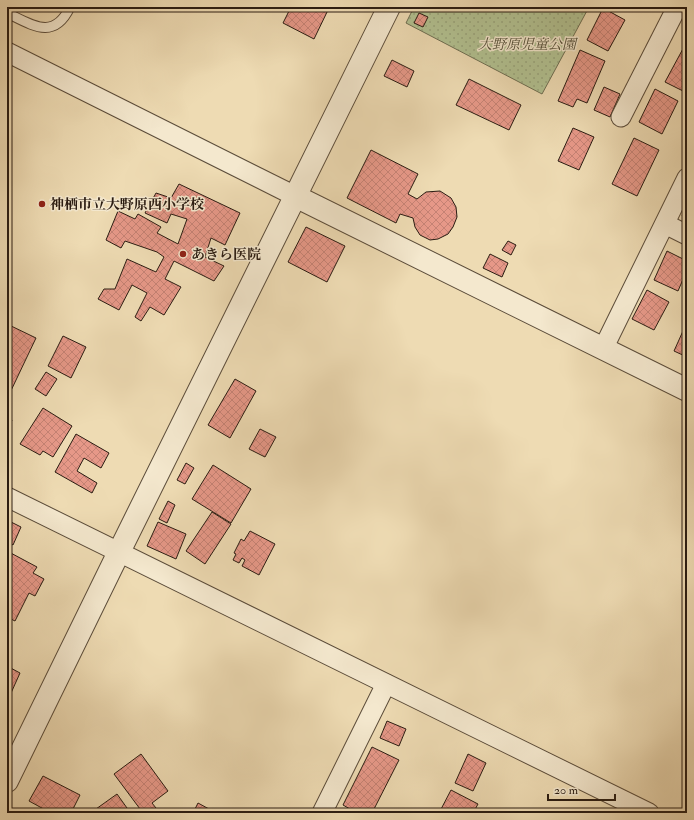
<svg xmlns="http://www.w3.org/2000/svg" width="694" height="820" font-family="'IM FELL Double Pica','Noto Serif JP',serif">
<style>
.grass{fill:url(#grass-dots);stroke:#6e6e52}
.building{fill:url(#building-cross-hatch);stroke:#2a1c12}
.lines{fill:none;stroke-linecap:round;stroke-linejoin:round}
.service-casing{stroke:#5b4c3a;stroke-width:11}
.minor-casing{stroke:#5b4c3a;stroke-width:21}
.tertiary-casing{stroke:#5b4c3a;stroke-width:24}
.service{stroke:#f4e8ce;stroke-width:9}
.minor{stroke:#f4e8ce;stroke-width:19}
.tertiary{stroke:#f4e8ce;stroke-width:22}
.poi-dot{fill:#8f2418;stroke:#f4e8ce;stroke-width:1.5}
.labels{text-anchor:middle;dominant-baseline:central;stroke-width:3;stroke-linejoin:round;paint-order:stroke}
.park-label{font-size:14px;font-style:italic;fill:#534e38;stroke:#f4e8ce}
.poi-label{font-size:14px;font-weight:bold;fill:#2a1c12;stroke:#f4e8ce;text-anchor:start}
</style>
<defs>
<pattern id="grass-dots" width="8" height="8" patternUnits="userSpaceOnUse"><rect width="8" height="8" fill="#b2c191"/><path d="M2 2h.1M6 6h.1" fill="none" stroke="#99a57c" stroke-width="1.8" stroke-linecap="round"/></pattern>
<pattern id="building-cross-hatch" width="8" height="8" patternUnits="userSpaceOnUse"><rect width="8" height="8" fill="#e69888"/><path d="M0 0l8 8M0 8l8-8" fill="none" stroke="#c58274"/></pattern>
</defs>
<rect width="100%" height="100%" fill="#eedbb3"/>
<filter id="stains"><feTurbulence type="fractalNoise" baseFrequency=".005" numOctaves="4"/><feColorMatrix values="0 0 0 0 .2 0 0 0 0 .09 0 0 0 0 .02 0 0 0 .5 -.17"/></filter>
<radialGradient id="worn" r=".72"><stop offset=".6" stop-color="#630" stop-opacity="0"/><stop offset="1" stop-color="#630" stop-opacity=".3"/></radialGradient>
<!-- grass -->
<path class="grass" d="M 414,7 L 551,7 L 554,8 L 555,7 L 589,7 L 542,94 L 406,23 Z"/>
<!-- building -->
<g class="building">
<path d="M 291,7 L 321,7 L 328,10 L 314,39 L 283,23 Z"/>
<path d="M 603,8 L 625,20 L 608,51 L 587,40 Z"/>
<path d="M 419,13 L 428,17 L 423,27 L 414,23 Z"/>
<path d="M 685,45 L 687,46 L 687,88 L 685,92 L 665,82 Z"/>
<path d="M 580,50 L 605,61 L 587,103 L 577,99 L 573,107 L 558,101 Z"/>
<path d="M 392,60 L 414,71 L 407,87 L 384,76 Z"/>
<path d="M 469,79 L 521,105 L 509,130 L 456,105 Z"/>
<path d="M 604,87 L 620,94 L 610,117 L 594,110 Z"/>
<path d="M 655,89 L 678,101 L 662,134 L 639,122 Z"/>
<path d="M 573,128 L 594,137 L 579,170 L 558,161 Z"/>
<path d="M 634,138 L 659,150 L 637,196 L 612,184 Z"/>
<path d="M 371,150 L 418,174 L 408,194 L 417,199 L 426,192 L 440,191 L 451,198 L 456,207 L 457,217 L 453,227 L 448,234 L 438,239 L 430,240 L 420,235 L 415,227 L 413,218 L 400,214 L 396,223 L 347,198 Z"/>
<path d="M 179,184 L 240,213 L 225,245 L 211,238 L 205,257 L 224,266 L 214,281 L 174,261 L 165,279 L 181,287 L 164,315 L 150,307 L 141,321 L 135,317 L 147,293 L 132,285 L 119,310 L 98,299 L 104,289 L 115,289 L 127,259 L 156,272 L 164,257 L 157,252 L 125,241 L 121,248 L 106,240 L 118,211 L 135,219 L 138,214 L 161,227 L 157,233 L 178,244 L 187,219 L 171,214 L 167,223 L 145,213 L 156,193 L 171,198 Z"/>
<path d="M 687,207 L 687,219 L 682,216 Z"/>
<path d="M 306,227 L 345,246 L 327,282 L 288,262 Z"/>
<path d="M 508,241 L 516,245 L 511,255 L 502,250 Z"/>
<path d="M 667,251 L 687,261 L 687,270 L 678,291 L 654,280 Z"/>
<path d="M 490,254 L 508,263 L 502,277 L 483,268 Z"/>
<path d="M 647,290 L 669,302 L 654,330 L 632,319 Z"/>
<path d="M 687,322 L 687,357 L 674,351 Z"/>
<path d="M 7,324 L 36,338 L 7,399 Z"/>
<path d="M 63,336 L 86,347 L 71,378 L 48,366 Z"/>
<path d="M 46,372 L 57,379 L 46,396 L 35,389 Z"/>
<path d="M 235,379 L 256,391 L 230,438 L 208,425 Z"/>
<path d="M 43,408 L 72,426 L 53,457 L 43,451 L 40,455 L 20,444 Z"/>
<path d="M 7,418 L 12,420 L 8,429 L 7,429 Z"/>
<path d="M 260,429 L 276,437 L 265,457 L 249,449 Z"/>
<path d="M 76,434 L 109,453 L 101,468 L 84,458 L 77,471 L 97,483 L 92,493 L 55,472 Z"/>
<path d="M 186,463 L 194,468 L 185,484 L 177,480 Z"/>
<path d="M 213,465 L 251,489 L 231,523 L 192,499 Z"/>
<path d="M 168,501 L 175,505 L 167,523 L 159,519 Z"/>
<path d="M 212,512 L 231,524 L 205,564 L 186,551 Z"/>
<path d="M 7,520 L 21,527 L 13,545 L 7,541 Z"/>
<path d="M 158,522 L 186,534 L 176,559 L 147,546 Z"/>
<path d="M 250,531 L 275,544 L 259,575 L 242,566 L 245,560 L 242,558 L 239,563 L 233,560 L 236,554 L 234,553 L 241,539 L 244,541 Z"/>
<path d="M 7,551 L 37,567 L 33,573 L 44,579 L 35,596 L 29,593 L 15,621 L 7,617 Z"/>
<path d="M 7,666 L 20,673 L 7,702 Z"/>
<path d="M 387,721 L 406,729 L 399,746 L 380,738 Z"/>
<path d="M 372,747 L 399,760 L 372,813 L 357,813 L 343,805 Z"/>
<path d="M 141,754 L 168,791 L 152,803 L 156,808 L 149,813 L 143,813 L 114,774 Z"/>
<path d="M 468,754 L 486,763 L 473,791 L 455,783 Z"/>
<path d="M 43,776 L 80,795 L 71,813 L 51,813 L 29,801 Z"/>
<path d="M 451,790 L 478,804 L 473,813 L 439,813 Z"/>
<path d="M 117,794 L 127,808 L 119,813 L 99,813 L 96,809 Z"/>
<path d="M 198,803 L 209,809 L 207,813 L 193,813 Z"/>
</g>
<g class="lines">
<!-- service casing -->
<g class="service-casing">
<path id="service" d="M 7,13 C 32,25 54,41 70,7"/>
</g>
<!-- minor casing -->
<g class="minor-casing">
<g id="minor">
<path d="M 7,52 L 295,196"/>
<path d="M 621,117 L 677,7"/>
<path d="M 665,224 L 687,235"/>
<path d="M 603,349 L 687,178"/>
<path d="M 7,497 L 649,813"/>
<path d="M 322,813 L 386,684"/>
</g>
</g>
<!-- tertiary casing -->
<g class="tertiary-casing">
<g id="tertiary">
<path d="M 295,196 L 687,390"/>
<path d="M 7,781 L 119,552 L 389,7"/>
</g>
</g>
<!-- service -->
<use href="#service" class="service"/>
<!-- minor -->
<use href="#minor" class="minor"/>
<!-- tertiary -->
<use href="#tertiary" class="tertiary"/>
</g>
<!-- markers -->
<g class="poi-dot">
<circle cx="42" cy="204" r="4"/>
<circle cx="183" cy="254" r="4"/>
</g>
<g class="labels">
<!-- park labels -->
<g class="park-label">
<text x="527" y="44">大野原児童公園</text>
</g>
<!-- poi labels -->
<g class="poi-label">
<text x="50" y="204">神栖市立大野原西小学校</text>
<text x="191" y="254">あきら医院</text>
</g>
</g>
<!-- margin -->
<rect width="694" height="820" fill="none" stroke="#eedbb3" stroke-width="24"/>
<rect x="8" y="8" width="678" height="804" fill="none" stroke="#2a1c12" stroke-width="2"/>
<rect x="12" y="12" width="670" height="796" fill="none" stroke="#2a1c12"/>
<!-- scale -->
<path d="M548 794v6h67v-6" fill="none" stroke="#2a1c12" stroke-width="2"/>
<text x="554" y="794" font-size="12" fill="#2a1c12" stroke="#f4e8ce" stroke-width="3" paint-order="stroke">20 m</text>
<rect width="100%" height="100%" filter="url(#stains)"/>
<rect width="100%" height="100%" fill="url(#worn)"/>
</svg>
